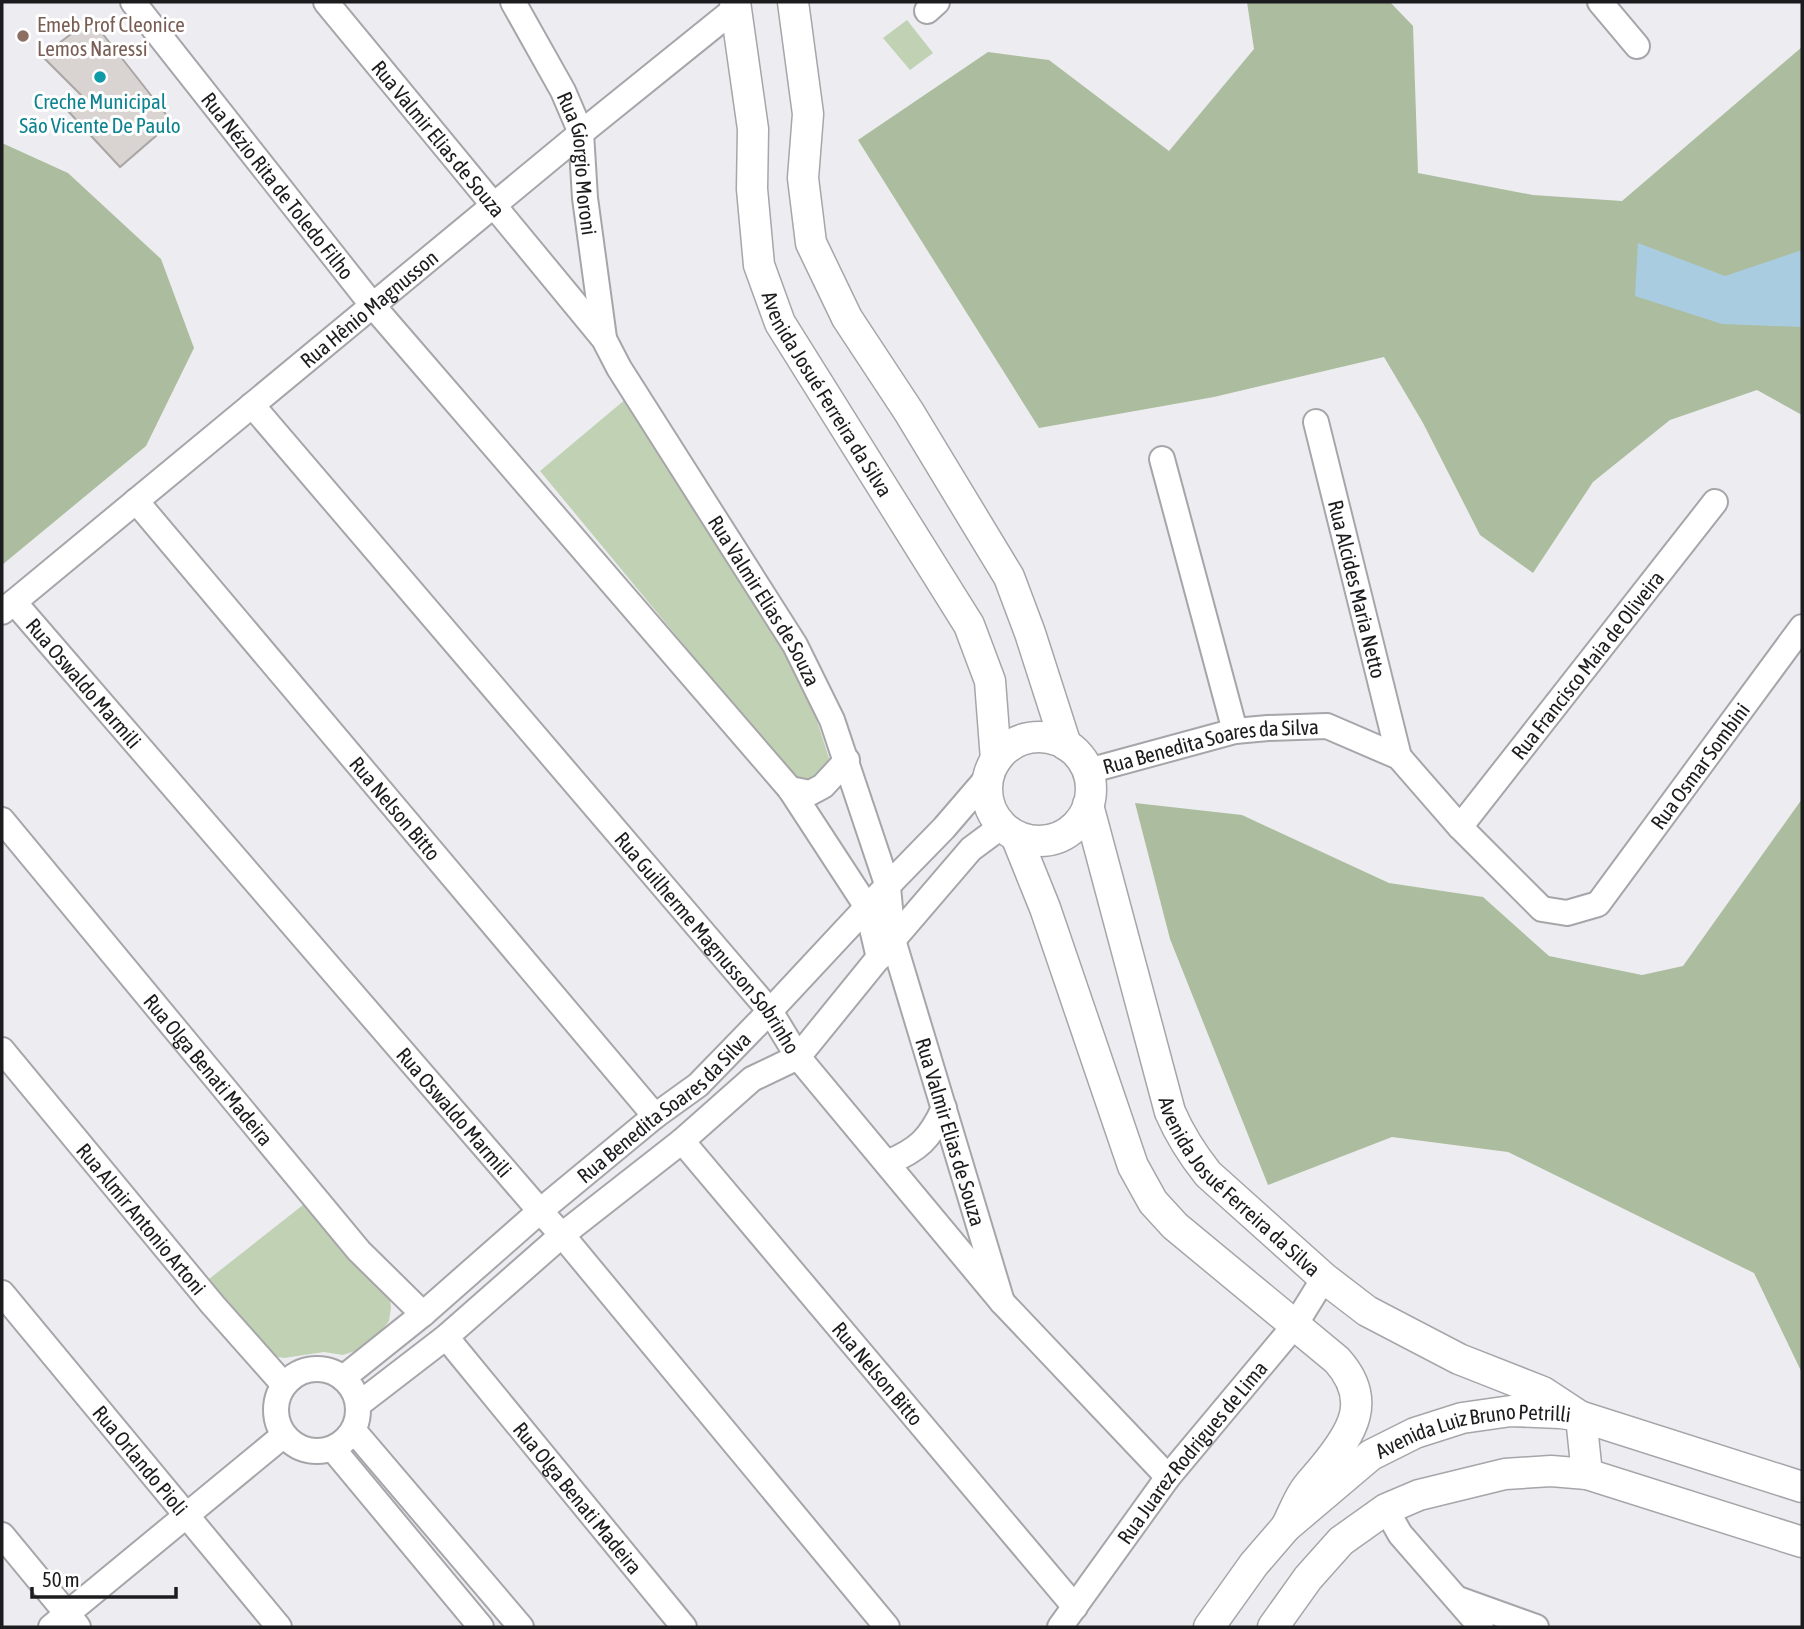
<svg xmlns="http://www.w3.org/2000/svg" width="1804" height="1629" font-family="'Asap Condensed',sans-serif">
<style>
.green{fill:#c0d2b3}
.forest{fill:#abbd9e}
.water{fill:#a9cce1}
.building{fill:#d9d4d2;stroke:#aaa6a4;stroke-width:2}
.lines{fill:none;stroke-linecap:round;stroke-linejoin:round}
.minor-casing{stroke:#a6a6aa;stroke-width:28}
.major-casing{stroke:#a6a6aa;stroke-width:33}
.minor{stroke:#fff;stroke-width:24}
.major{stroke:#fff;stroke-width:30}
.education-dot{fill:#8d6e63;stroke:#fff;stroke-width:2.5}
.culture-dot{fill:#0f9aa8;stroke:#fff;stroke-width:2.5}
.labels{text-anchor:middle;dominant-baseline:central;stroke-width:6;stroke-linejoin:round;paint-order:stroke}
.education-label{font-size:21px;fill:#785e54;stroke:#fff;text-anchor:start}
.culture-label{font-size:21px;fill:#0d838f;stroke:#fff}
.street-label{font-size:21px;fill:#1c1c1e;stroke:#fff}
</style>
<rect width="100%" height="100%" fill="#ededf1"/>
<!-- green -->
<g class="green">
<path d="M 907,20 L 933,53 L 910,70 L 883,38 Z"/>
<path d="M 627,398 L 797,660 L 830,761 L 813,783 L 793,777 L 540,471 Z"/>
<path d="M 308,1201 L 390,1297 L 391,1308 L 389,1321 L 379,1334 L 355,1351 L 343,1355 L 324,1352 L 284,1358 L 272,1356 L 264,1349 L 209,1279 Z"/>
</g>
<!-- forest -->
<g class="forest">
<path d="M 1247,2 L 1390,2 L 1413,26 L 1418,173 L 1533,195 L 1622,201 L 1802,47 L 1802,415 L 1757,390 L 1670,420 L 1593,482 L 1533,573 L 1480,535 L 1423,423 L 1384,357 L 1214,397 L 1039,428 L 858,140 L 988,52 L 1049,60 L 1169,151 L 1254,49 Z"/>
<path d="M 2,143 L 68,173 L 161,259 L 194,348 L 146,446 L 2,565 Z"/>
<path d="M 1802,799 L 1802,1373 L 1754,1273 L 1508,1152 L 1392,1137 L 1268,1185 L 1170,939 L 1135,803 L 1242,815 L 1389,883 L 1483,897 L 1549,956 L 1642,975 L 1683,966 Z"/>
</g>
<!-- water -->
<path class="water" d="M 1638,243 L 1725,276 L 1802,250 L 1802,327 L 1722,324 L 1635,296 Z"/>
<!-- building -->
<path class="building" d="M 91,19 L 172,122 L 120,167 L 68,111 L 84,98 L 42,56 Z"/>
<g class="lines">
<!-- minor casing -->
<g class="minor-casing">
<g id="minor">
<path id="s1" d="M 133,2 L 373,306 L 790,789 L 867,907 L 879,958"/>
<path id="s2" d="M 326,2 L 604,339 L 619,368 L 795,645 L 832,720 L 888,887 L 893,940 L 1002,1302"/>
<path id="s3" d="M 513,2 L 563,91 L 581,133 L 585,198 L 604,338"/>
<path d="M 1600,2 L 1637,46"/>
<path d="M 927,11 L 937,2"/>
<path id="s4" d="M 252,405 L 770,1011 L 798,1057 L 1002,1302 L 1168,1477"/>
<path id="s5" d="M 1316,422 L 1399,757"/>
<path d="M 1162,459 L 1235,731"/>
<path id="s6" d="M 136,501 L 655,1116"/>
<path id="s7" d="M 14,602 L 540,1211 L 562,1235 L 887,1627"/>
<path id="s8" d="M 2,612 L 581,133 L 736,8"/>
<path id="s9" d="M 1088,771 L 1235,731 L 1268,728 L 1327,726 L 1399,757 L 1460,827 L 1542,909 L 1567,913 L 1598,904 L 1802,627"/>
<path d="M 790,789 L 810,793 L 823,786 L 847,760"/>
<path id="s10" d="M 2,820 L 359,1251 L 423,1314"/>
<path id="s11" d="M 1460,827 L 1715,502"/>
<path id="s12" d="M 2,1050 L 213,1305 L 284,1385"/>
<path id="s13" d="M 682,1141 L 1075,1607"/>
<path d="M 887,1163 C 918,1150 930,1139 944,1108"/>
<path id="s14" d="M 2,1293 L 279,1627"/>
<path id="s15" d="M 446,1337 L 684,1627"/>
<circle cx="317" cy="1410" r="41"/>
<path id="s16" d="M 343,1378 L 423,1314 L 540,1211 L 655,1116 L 698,1085 L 770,1011 L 867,907 L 944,828 L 987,778"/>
<path d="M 359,1404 L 446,1337 L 562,1235 L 682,1141 L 752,1079 L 798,1057 L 893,940 L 971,849 L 1002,826"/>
<path d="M 354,1431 L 521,1627"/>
<path d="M 333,1449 L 481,1627"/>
<path d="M 1386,1509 L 1400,1534 L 1481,1627"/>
<path d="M 2,1535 L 78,1627"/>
<path d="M 1458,1599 L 1536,1627"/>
<path d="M 51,1627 L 284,1435"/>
<path id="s17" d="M 1060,1627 L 1168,1477 L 1295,1325 L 1324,1278"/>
</g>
</g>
<!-- major casing -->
<g class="major-casing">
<g id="major">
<path id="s18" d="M 735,2 L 753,129 L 752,189 L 759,265 L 780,323 L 969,625 L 990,681 L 996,760"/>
<path d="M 793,2 L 808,114 L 803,178 L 811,243 L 847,318 L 909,412 L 1009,577 L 1030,633 L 1066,745"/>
<circle cx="1039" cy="789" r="52"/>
<path id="s19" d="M 1088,805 L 1170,1112 C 1180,1135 1192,1154 1208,1174 L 1324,1278 L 1367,1311 L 1459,1359 L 1543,1392 L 1581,1417 L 1587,1474"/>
<path d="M 1016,836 L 1045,908 L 1133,1166 L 1153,1202 L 1175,1226 L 1337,1360 C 1373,1400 1353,1432 1323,1468 C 1317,1476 1308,1484 1303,1493 C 1296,1504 1292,1516 1286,1527"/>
<path id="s20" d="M 1209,1627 L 1254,1564 L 1286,1527 L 1371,1455 L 1415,1433 L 1462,1418 L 1511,1411 L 1560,1413 L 1576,1415 L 1802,1487"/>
<path d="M 1273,1627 L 1308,1578 L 1341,1541 L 1386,1509 L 1419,1495 L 1505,1474 L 1551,1471 L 1587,1474 L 1802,1542"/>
</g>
</g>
<!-- minor -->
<use href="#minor" class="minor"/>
<!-- major -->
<use href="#major" class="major"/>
</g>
<!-- markers -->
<circle class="education-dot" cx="23" cy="36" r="7"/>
<circle class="culture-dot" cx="100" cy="77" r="7"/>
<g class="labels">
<!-- education labels -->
<g class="education-label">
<text x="37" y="24">Emeb Prof Cleonice<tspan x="37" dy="24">Lemos Naressi</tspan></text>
</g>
<!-- culture labels -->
<g class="culture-label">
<text x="100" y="101">Creche Municipal<tspan x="100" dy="24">São Vicente De Paulo</tspan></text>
</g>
<!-- street labels -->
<g class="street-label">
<text stroke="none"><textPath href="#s2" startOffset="177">Rua Valmir Elias de Souza</textPath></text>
<text stroke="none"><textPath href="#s3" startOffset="177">Rua Giorgio Moroni</textPath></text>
<text stroke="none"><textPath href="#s1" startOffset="234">Rua Nézio Rita de Toledo Filho</textPath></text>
<text stroke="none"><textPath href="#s8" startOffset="476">Rua Hênio Magnusson</textPath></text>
<text stroke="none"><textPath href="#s18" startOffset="411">Avenida Josué Ferreira da Silva</textPath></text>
<text stroke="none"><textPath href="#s5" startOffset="172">Rua Alcides Maria Netto</textPath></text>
<text stroke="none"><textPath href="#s2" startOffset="744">Rua Valmir Elias de Souza</textPath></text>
<text stroke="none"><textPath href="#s11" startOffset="206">Rua Francisco Maia de Oliveira</textPath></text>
<text stroke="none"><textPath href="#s7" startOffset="107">Rua Oswaldo Marmili</textPath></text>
<text stroke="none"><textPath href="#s9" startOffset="126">Rua Benedita Soares da Silva</textPath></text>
<text stroke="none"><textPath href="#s9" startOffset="761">Rua Osmar Sombini</textPath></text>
<text stroke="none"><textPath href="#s6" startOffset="402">Rua Nelson Bitto</textPath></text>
<text stroke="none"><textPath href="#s4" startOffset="705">Rua Guilherme Magnusson Sobrinho</textPath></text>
<text stroke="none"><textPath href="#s10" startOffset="324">Rua Olga Benati Madeira</textPath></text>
<text stroke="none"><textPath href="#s16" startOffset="420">Rua Benedita Soares da Silva</textPath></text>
<text stroke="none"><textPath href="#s7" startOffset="674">Rua Oswaldo Marmili</textPath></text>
<text stroke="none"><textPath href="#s2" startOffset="1311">Rua Valmir Elias de Souza</textPath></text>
<text stroke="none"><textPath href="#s19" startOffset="420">Avenida Josué Ferreira da Silva</textPath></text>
<text stroke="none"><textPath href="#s12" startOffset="219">Rua Almir Antonio Artoni</textPath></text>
<text stroke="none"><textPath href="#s13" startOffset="304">Rua Nelson Bitto</textPath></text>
<text stroke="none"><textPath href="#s20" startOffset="345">Avenida Luiz Bruno Petrilli</textPath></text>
<text stroke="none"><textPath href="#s17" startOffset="219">Rua Juarez Rodrigues de Lima</textPath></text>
<text stroke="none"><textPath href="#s14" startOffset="217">Rua Orlando Pioli</textPath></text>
<text stroke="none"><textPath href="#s15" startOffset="208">Rua Olga Benati Madeira</textPath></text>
</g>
</g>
<!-- border -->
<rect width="1804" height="1629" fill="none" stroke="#1c1c1e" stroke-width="7"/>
<!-- scale -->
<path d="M32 1587v10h144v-10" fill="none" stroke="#1c1c1e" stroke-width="3.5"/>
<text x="42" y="1587" font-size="21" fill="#1c1c1e" stroke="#ffffff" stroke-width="5" paint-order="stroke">50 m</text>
</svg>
